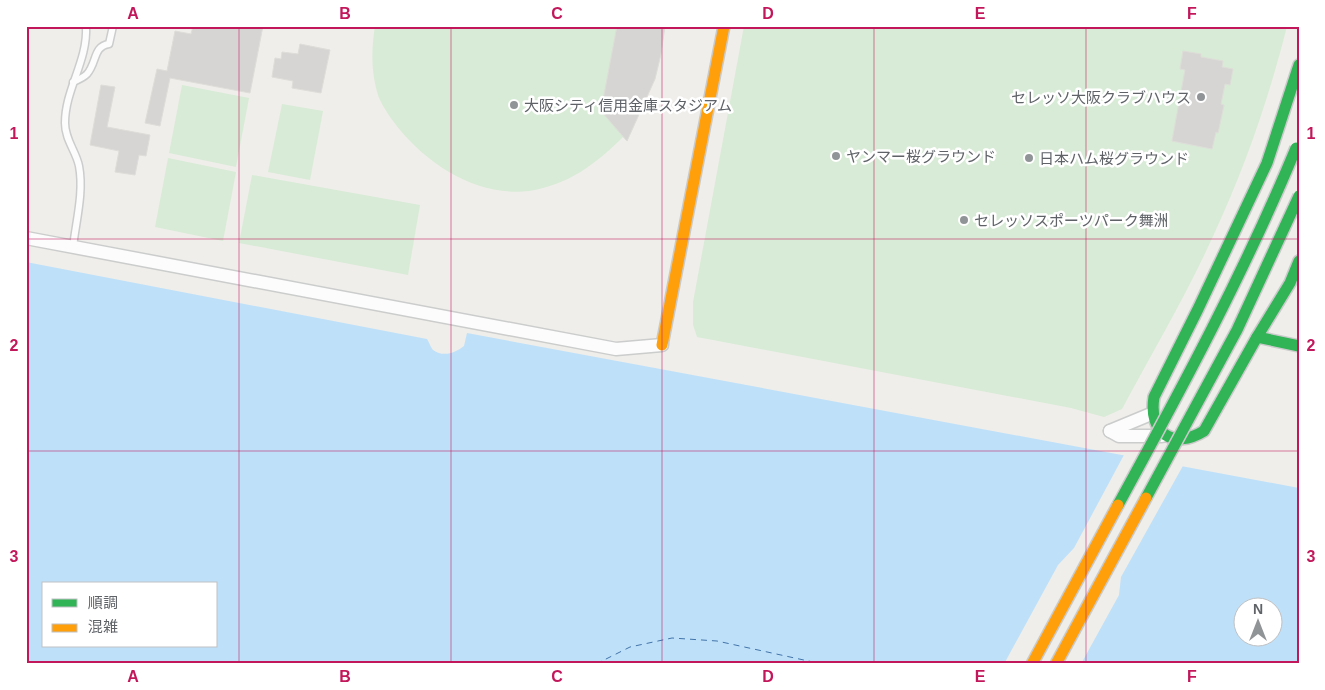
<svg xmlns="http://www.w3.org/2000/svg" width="1325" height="690" font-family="Arial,'Noto Sans JP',sans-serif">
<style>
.green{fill:#d8ebd6}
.water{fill:#bfe0f9;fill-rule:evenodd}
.pier{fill:#efeeea}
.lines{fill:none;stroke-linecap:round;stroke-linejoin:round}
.ferry{stroke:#4174aa;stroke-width:1;stroke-dasharray:6 5;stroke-linecap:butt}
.building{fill:#d6d5d3;stroke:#deddd9}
.lane-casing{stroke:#cbcccc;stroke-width:9}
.street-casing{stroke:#cbcccc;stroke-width:15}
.fast-casing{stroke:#cacacb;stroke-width:14}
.slow-casing{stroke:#cacacb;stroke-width:14}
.lane{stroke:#fdfcfc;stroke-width:6}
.street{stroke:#fdfcfc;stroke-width:12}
.fast{stroke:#30b455;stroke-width:11}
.slow{stroke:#ff9f0a;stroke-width:11}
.fast-bridge-casing{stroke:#cacacb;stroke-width:14;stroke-linecap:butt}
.slow-bridge-casing{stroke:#cacacb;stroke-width:14;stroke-linecap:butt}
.fast-bridge{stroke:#30b455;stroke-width:11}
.slow-bridge{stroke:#ff9f0a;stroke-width:11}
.grid{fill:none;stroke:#c2185b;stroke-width:1;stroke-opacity:0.55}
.poi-dot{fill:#919496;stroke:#fff;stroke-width:2}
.labels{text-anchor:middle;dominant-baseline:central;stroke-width:5;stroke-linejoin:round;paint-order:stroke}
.poi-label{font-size:15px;fill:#5f6368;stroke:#fff;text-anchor:start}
.neatline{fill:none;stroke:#c2185b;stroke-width:2}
.grid-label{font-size:16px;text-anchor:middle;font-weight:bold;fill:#c2185b}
</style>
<rect width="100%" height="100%" fill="#efeeea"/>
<!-- green -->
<g class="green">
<path d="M 375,26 L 665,26 L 661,54 L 655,79 L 627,141 L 623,137 C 596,164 568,185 529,191 C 479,197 431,167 400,130 C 392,120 384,109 379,98 C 371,75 371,50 375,26 Z"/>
<path d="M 744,26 L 1287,26 C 1269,98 1245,167 1214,234 C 1187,294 1153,351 1122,409 L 1104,417 L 1071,408 L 697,337 L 693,325 L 693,302 Z"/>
<path d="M 182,85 L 249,98 L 236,167 L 169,153 Z"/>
<path d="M 282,104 L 323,111 L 310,180 L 268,172 Z"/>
<path d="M 168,158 L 236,172 L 223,241 L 155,227 Z"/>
<path d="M 252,175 L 420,205 L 408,275 L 239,243 Z"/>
</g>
<!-- water -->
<path class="water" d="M 26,262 L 427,339 C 429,342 431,348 433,350 C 444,358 456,352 464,346 L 467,333 L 1299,488 L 1299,664 L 26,664 ZM 44,584 L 216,584 L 216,646 L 44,646 ZM 1242,608 L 1272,608 L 1272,638 L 1242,638 Z"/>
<!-- pier -->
<path class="pier" d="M 1125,453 L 1184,464 L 1121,577 L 1119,595 L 1081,664 L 1004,664 L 1058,565 L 1074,548 Z"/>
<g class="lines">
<!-- ferry -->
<path class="ferry" d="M 596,664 L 630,647 L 672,638 L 717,641 L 822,664"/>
</g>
<!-- building -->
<g class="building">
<path d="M 193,26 L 263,26 L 250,93 L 170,78 L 160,126 L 145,123 L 157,69 L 167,71 L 175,31 L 191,34 Z"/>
<path d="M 617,26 L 665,26 L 661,54 L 655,79 L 627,141 L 601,111 Z"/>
<path d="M 300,44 L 330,50 L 321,93 L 292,88 L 293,81 L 272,77 L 275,58 L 281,59 L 282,52 L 298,54 Z"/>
<path d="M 1183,51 L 1201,54 L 1201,57 L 1223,61 L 1222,67 L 1233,69 L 1230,85 L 1225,84 L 1221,104 L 1224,105 L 1218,133 L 1216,132 L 1212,149 L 1172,141 L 1185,70 L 1180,69 Z"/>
<path d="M 101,85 L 115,87 L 107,127 L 150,135 L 146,156 L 139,155 L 135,175 L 115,172 L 119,151 L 90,145 Z"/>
</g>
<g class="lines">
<!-- lane casing -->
<g class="lane-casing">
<g id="lane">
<path d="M 73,82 C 78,80 83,78 87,74 C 97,63 93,46 109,44 L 113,26"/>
<path d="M 73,247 C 76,221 84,192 79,166 C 76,151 65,140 65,123 C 65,89 88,61 86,26"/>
</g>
</g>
<!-- street casing -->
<g class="street-casing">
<g id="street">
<path d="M 26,238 L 616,349 L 662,345"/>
<path d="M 1110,431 L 1119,436 L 1162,436"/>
<path d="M 1110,431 L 1151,414"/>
</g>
</g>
<!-- fast casing -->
<g class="fast-casing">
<g id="fast">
<path d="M 1299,65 L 1267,163 L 1198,309 L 1154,397 C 1148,433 1173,450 1204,431 L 1257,337 L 1290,283 L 1299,261"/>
<path d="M 1257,337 L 1299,346"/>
</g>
</g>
<!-- slow casing -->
<g class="slow-casing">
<path id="slow" d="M 662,345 L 724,26"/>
</g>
<!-- lane -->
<use href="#lane" class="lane"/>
<!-- street -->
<use href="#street" class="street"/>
<!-- fast -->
<use href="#fast" class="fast"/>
<!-- slow -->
<use href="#slow" class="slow"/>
<!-- fast-bridge casing -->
<g class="fast-bridge-casing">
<g id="fast-bridge">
<path d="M 1146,498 L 1237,330 L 1299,196"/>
<path d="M 1118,505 C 1182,388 1245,271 1296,148"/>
</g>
</g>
<!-- slow-bridge casing -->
<g class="slow-bridge-casing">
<g id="slow-bridge">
<path d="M 1032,664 L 1118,505"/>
<path d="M 1056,664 L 1146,498"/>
</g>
</g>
<!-- fast-bridge -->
<use href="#fast-bridge" class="fast-bridge"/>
<!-- slow-bridge -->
<use href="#slow-bridge" class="slow-bridge"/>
</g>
<!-- grid -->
<path class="grid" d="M 239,26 L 239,664M 451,26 L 451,664M 662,26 L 662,664M 874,26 L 874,664M 1086,26 L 1086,664M 26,239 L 1299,239M 26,451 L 1299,451"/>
<!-- markers -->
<g class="poi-dot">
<circle cx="1201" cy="97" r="5"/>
<circle cx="514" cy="105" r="5"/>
<circle cx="836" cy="156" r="5"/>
<circle cx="1029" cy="158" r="5"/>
<circle cx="964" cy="220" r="5"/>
</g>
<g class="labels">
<!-- poi labels -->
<g class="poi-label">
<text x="1191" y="97" text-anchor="end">セレッソ大阪クラブハウス</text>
<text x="524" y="105">大阪シティ信用金庫スタジアム</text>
<text x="846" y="156">ヤンマー桜グラウンド</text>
<text x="1039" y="158">日本ハム桜グラウンド</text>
<text x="974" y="220">セレッソスポーツパーク舞洲</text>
</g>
</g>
<!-- border -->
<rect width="1325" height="690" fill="none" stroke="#ffffff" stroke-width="55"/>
<!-- legend -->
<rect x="42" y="582" width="175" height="65" fill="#ffffff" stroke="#bfc1c3"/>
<rect x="52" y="599" width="25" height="8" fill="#30b455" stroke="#bfc1c3"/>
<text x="88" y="608" font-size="15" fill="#5f6368">順調</text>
<rect x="52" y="624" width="25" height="8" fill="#ff9f0a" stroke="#bfc1c3"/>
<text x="88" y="632" font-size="15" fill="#5f6368">混雑</text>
<!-- north arrow -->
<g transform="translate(1258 622)"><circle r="24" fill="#ffffff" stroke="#bfc1c3"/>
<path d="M0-4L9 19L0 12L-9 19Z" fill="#919496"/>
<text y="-8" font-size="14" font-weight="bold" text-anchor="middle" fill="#5f6368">N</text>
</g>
<rect x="28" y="28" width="1270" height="634" class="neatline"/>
<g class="grid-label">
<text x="133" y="19">A</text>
<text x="345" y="19">B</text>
<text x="557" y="19">C</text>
<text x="768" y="19">D</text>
<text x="980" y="19">E</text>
<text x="1192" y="19">F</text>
<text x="14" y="139">1</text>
<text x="1311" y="139">1</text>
<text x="14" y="351">2</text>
<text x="1311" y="351">2</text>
<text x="14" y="562">3</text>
<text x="1311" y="562">3</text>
<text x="133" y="682">A</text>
<text x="345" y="682">B</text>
<text x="557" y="682">C</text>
<text x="768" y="682">D</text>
<text x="980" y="682">E</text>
<text x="1192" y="682">F</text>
</g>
</svg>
